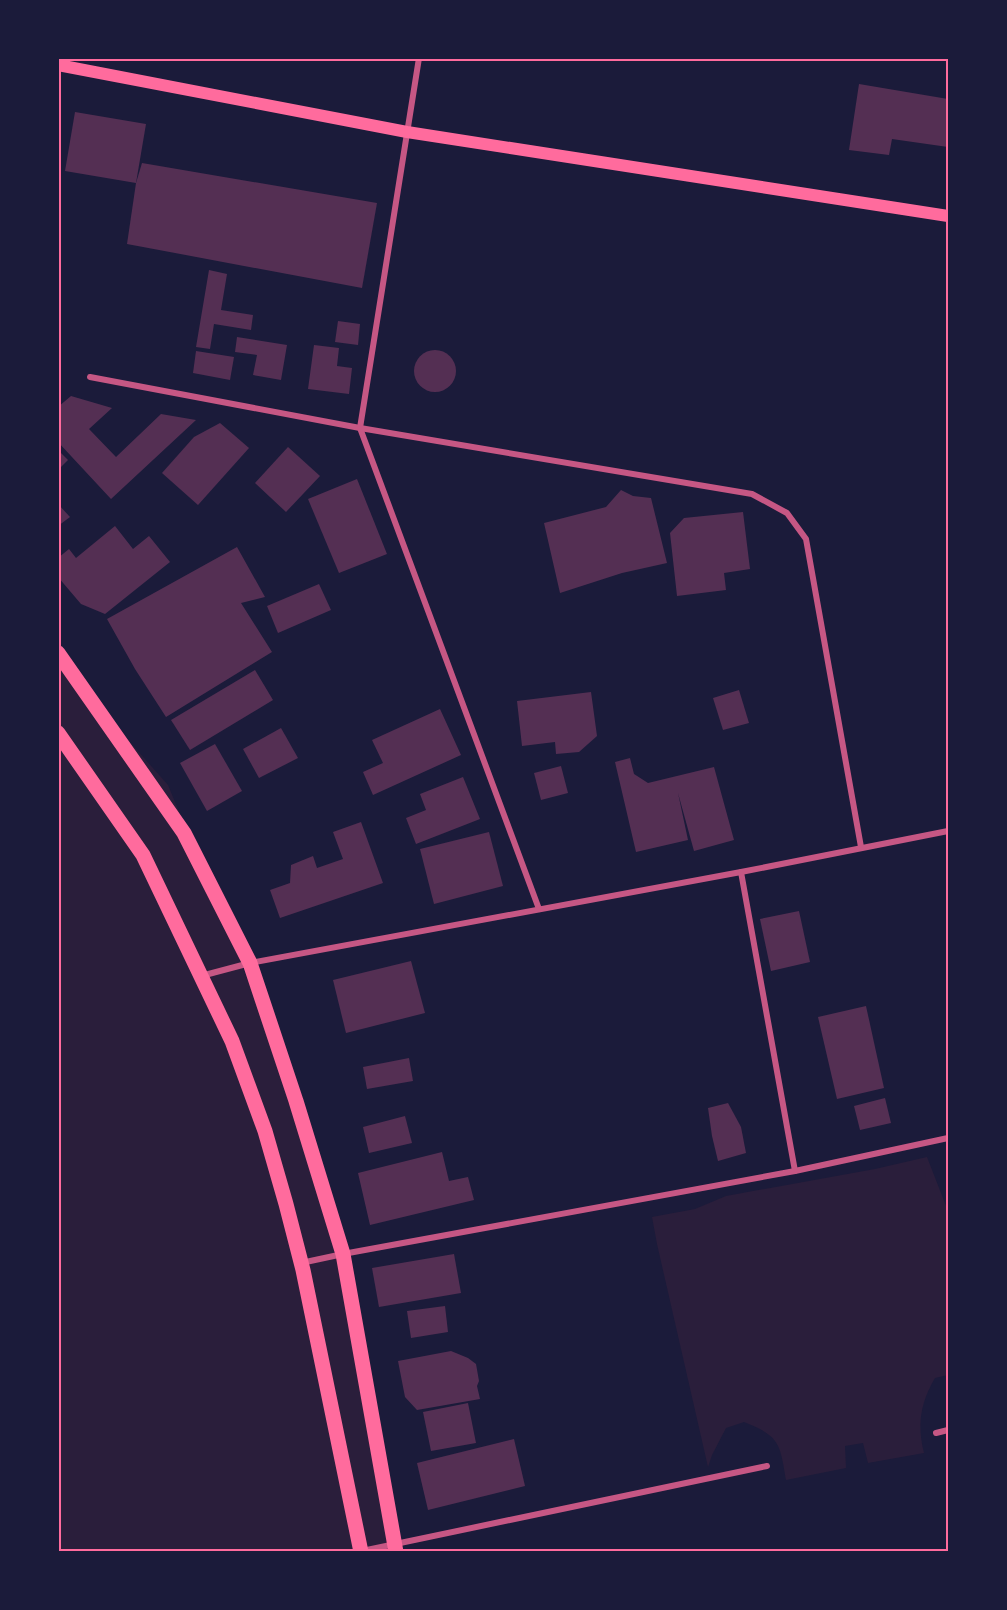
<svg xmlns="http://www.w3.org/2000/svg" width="1007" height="1610" font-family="Ubuntu,sans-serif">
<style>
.green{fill:#2a1e3b}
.building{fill:#542f53}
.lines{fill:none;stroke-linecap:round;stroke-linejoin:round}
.minor{stroke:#c65784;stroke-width:6}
.secondary{stroke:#ff6b9d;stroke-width:12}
.primary{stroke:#ff6b9d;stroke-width:15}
.neatline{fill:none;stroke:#ff6b9d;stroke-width:2}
</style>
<rect width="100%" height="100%" fill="#1b1b3a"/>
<!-- green -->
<g class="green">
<path d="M 58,661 L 168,785 L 321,1159 L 403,1551 L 59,1551 Z"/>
<path d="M 927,1157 L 948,1211 L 948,1375 L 935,1378 C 920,1404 917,1425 924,1453 L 868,1463 L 863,1443 L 845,1446 L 846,1468 L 786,1480 C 780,1444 780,1436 744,1422 L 726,1428 L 712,1455 L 708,1467 L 657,1244 L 652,1217 L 695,1209 L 726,1196 L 875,1169 Z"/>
</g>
<!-- building -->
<g class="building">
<path d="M 859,84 L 948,99 L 948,147 L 892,139 L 889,155 L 849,150 Z"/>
<path d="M 75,112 L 146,124 L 136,183 L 65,171 Z"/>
<path d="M 142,163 L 377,203 L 362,288 L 127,244 L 136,183 Z"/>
<path d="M 209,270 L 227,274 L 221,310 L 253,315 L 251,330 L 214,324 L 210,349 L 196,347 Z"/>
<path d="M 338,321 L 360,324 L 358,345 L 335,342 Z"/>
<path d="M 237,337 L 287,345 L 281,380 L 253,375 L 257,355 L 235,352 Z"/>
<path d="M 314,345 L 339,348 L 337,366 L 352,368 L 349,394 L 308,389 Z"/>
<circle cx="435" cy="371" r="21"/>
<path d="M 196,351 L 234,357 L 230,380 L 193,373 Z"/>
<path d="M 71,396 L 112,408 L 89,429 L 116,457 L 161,414 L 196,420 L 111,499 L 58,442 L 58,407 Z"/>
<path d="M 220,423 L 249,448 L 198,505 L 162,473 L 194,437 Z"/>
<path d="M 288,447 L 320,476 L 286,512 L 255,483 Z"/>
<path d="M 58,450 L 68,460 L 58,470 Z"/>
<path d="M 357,479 L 387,554 L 339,573 L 308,499 Z"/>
<path d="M 621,490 L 633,496 L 651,498 L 667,563 L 622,573 L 560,593 L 544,523 L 606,507 Z"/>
<path d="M 58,504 L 70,517 L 58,526 Z"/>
<path d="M 743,512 L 750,569 L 724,573 L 726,590 L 677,596 L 670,533 L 684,518 Z"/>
<path d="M 115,526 L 133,549 L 149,536 L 170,562 L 105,614 L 81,604 L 58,577 L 58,558 L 69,549 L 76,558 Z"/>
<path d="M 237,547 L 265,597 L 241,603 L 272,652 L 166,717 L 135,669 L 107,619 Z"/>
<path d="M 319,584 L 331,610 L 278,633 L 267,606 Z"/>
<path d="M 255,670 L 273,700 L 190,750 L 171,720 Z"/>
<path d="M 739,690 L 749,723 L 723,730 L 713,698 Z"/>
<path d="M 591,692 L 597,736 L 579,752 L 556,754 L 555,742 L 522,746 L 517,701 Z"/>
<path d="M 440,709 L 461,755 L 373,795 L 363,772 L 383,763 L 372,740 Z"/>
<path d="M 281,728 L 298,758 L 259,778 L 243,749 Z"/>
<path d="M 215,744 L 242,791 L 207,811 L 180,763 Z"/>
<path d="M 630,758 L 634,774 L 648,783 L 714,767 L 734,840 L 694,851 L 678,793 L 688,840 L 636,852 L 615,762 Z"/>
<path d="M 561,766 L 568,793 L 541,800 L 534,773 Z"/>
<path d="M 463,777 L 480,819 L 416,844 L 406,818 L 426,810 L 420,794 Z"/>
<path d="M 361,822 L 383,883 L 280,918 L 270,890 L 290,883 L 291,865 L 313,856 L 317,868 L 343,859 L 333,832 Z"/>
<path d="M 489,832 L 503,886 L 434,904 L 420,849 Z"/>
<path d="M 799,911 L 810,962 L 771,971 L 760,919 Z"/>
<path d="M 411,961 L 425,1013 L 346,1033 L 333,980 Z"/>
<path d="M 866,1006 L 884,1088 L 837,1099 L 818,1017 Z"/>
<path d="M 409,1058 L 413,1081 L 367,1089 L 363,1067 Z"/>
<path d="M 885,1098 L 891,1123 L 860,1130 L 854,1106 Z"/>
<path d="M 728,1103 L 741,1127 L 746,1153 L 718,1161 L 712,1136 L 708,1108 Z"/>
<path d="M 405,1116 L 412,1143 L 369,1153 L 363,1127 Z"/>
<path d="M 442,1152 L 449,1181 L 468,1177 L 474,1200 L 370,1225 L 358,1173 Z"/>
<path d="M 454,1254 L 461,1293 L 379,1307 L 372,1268 Z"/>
<path d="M 445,1306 L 448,1332 L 411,1338 L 407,1311 Z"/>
<path d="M 451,1351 L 468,1358 L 476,1364 L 479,1381 L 477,1386 L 480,1399 L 417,1410 L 405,1397 L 398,1361 Z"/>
<path d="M 468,1403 L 476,1443 L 431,1451 L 423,1412 Z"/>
<path d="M 514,1439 L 525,1486 L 428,1510 L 417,1463 Z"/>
</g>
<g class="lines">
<!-- minor -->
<g class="minor">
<path d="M 419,58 L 360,428 L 539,909"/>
<path d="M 90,377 L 360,428 L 752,494 L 787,513 L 806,539 L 861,847"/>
<path d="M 741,872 L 795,1171"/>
<path d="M 201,976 L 250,963 L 741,872 L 948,831"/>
<path d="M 301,1263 L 343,1254 L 795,1171 L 948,1138"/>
<path d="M 936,1433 L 948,1430"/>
<path d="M 362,1551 L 767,1466"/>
</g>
<!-- secondary -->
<path class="secondary" d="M 58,65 L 407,132 L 948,216"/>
<!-- primary -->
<g class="primary">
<path d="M 58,653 L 184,833 L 250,963 L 296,1101 L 343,1254 L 396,1552"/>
<path d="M 58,733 L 143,855 L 232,1041 L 265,1131 L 286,1204 L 303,1270 L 361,1552"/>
</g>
</g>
<!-- border -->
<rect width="1007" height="1610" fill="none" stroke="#1b1b3a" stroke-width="120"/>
<rect x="60" y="60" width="887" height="1490" class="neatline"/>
</svg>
